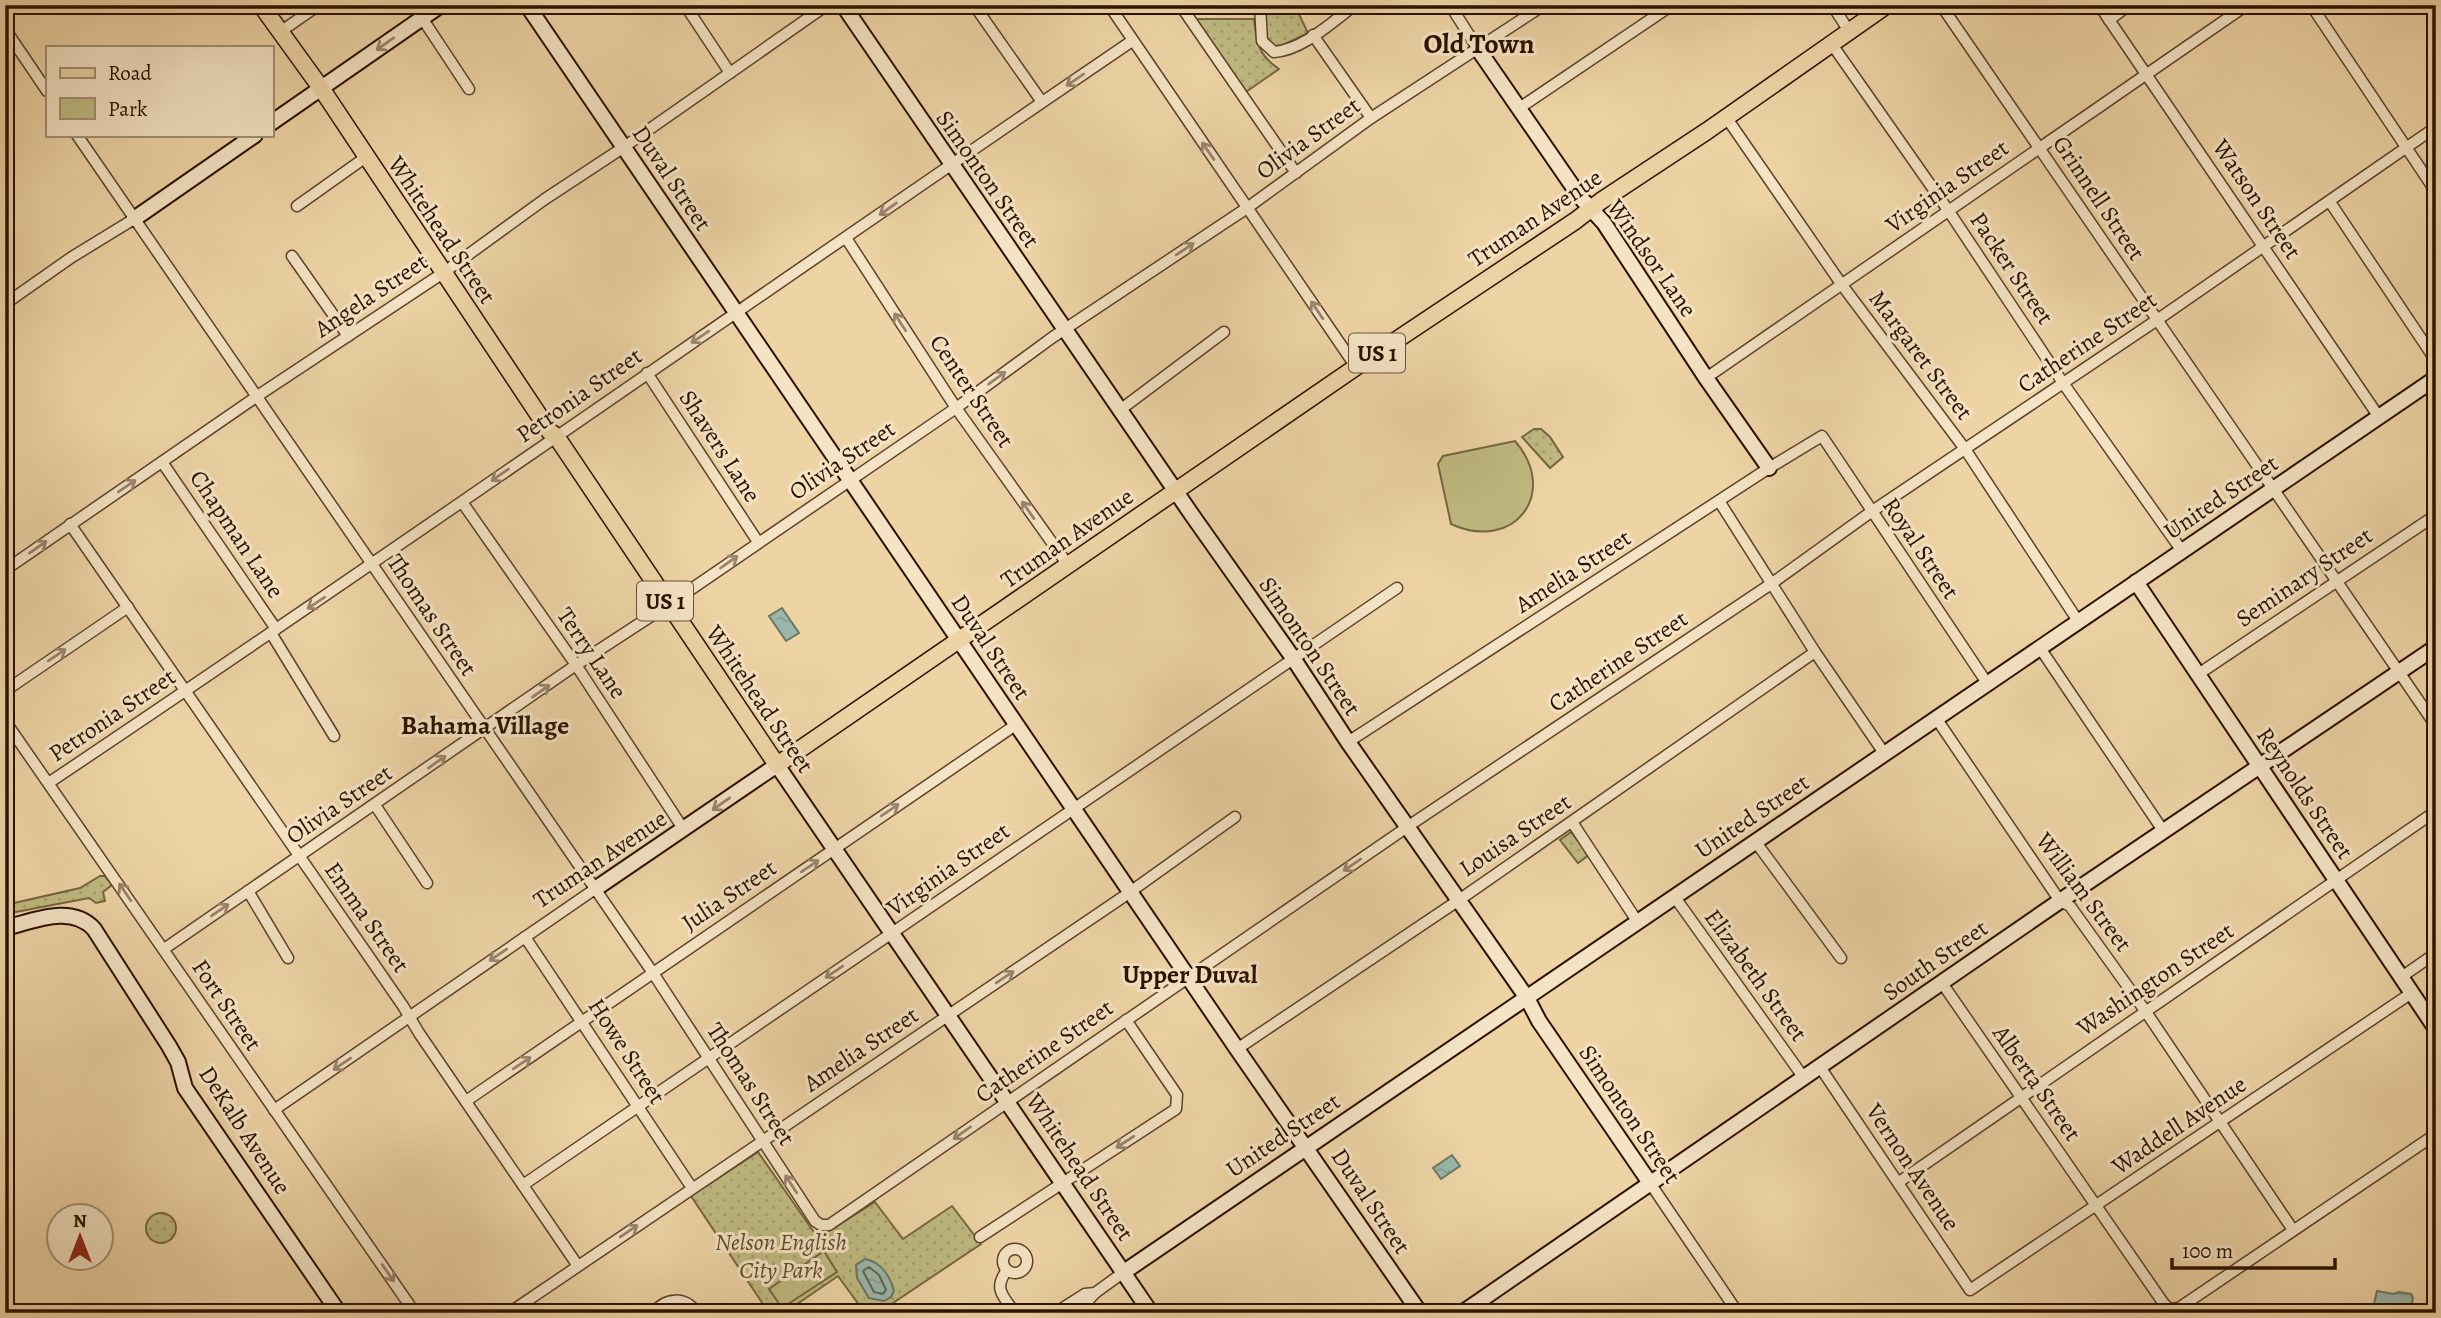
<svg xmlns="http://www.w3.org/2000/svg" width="2441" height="1318" font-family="Alegreya,serif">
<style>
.green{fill:url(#green-dots);stroke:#766640;stroke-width:2}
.pitch{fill:#bfbb81;stroke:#766640;stroke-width:2}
.water{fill:url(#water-ripples);stroke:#6d7566;stroke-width:2}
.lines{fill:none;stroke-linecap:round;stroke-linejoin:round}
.shore{stroke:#626455;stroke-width:2}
.street-casing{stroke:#5c4229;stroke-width:13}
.secondary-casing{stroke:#2c1100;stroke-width:18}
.primary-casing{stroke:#2c1100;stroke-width:19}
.street{stroke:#f4e3c4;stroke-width:10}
.secondary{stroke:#f4e3c4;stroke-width:14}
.primary{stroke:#eed4a5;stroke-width:16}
.oneway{stroke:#9a846c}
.labels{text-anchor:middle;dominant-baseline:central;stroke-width:6;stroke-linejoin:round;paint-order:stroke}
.shield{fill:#f4e3c4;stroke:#68503b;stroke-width:2}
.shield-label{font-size:23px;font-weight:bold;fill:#2c1100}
.street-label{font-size:24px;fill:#2c1100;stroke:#f4e3c4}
.park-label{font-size:24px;font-style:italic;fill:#5f4c2d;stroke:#f4e3c4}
.neighbourhood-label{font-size:26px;font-weight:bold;fill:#2c1100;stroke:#f4e3c4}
.quarter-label{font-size:28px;font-weight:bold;fill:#2c1100;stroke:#f4e3c4}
</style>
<defs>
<pattern id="green-dots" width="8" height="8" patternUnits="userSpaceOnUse" patternTransform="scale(1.75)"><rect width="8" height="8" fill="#bfbb81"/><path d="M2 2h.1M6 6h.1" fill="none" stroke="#a4a06e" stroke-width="1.8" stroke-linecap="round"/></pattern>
<pattern id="water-ripples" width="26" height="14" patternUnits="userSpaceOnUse" patternTransform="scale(1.75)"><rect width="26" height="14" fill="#99b8aa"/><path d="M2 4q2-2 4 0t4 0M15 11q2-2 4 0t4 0" fill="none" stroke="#849d90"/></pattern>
</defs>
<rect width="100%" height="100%" fill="#eed4a5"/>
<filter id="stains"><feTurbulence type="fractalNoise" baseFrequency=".00286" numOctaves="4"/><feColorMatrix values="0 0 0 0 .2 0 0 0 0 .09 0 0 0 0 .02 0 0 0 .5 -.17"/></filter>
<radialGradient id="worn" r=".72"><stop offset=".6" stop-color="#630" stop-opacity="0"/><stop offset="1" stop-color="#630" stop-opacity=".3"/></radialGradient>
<!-- green -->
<g class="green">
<path d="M 1295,6 L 1308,33 L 1277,48 L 1266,41 L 1265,8 Z"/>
<path d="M 1193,19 L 1254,19 C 1256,42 1259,56 1279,69 L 1240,96 Z"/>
<path d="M 1534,429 L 1541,429 L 1550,437 L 1563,457 L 1550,468 L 1522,437 Z"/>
<path d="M 1571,832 L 1589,855 L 1578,863 L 1560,840 Z"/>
<path d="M 100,876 L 105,876 L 112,885 L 103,892 L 105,901 L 96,903 L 89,898 L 5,914 L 5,905 L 80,888 Z"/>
<path d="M 758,1152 L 818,1238 L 875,1202 L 903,1239 L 952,1206 L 981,1244 L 878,1313 L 865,1313 L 838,1276 L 784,1313 L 769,1313 L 691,1196 Z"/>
<circle cx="161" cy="1228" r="15"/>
</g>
<!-- pitch -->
<g class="pitch">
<path d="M 1515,441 C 1560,493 1514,553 1451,524 L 1438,464 L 1443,456 Z"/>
<path d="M 824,1251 L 837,1272 L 782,1308 L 769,1289 Z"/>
</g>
<!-- water -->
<g class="water">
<path d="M 782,608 L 799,633 L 786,641 L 769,616 Z"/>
<path d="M 1452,1155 L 1460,1166 L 1441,1179 L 1433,1168 Z"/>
<path d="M 865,1259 C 881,1262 890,1276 894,1291 L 891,1297 L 884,1301 L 869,1298 L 857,1278 L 856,1265 Z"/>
<path d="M 2377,1291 L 2394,1294 L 2399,1292 L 2411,1294 L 2413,1298 L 2411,1309 L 2401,1307 L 2397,1310 L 2387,1309 L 2383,1312 L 2377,1311 L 2374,1304 Z"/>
</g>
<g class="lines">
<!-- shore -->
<path class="shore" d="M 869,1267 L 879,1275 L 886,1290 L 883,1294 L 874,1292 L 863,1271 Z"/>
<!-- street casing -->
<g class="street-casing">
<g id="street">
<path d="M 685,5 L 730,73"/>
<path d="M 974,5 L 1042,102"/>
<path d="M 1109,5 L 1356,367"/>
<path d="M 1185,5 L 1185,12 L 1296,173"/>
<path d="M 1260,5 L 1262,41 L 1274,52 C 1303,50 1332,22 1355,5"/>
<path d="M 1450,5 L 1478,49"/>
<path d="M 1832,5 L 1849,31"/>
<path d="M 1941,5 L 2436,726"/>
<path d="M 2099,5 L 2379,417"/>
<path d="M 2311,5 L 2436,192"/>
<path d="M 422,18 L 469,89"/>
<path d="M 2109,20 L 2129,5"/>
<path d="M 5,29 L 47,91"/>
<path d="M 280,32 L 319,5"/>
<path d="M 1313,35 L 1371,118"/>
<path d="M 1831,43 L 1948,210 L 2063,383 L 2182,551"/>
<path d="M 1518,109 L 1672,5"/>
<path d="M 1726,117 L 1842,285 L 1965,449 L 2078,621"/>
<path d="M 77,135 L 653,973 L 815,1221 L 821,1225 L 829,1225 L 1416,821 L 1771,584 L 1871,512 L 2157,320 L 2436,127"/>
<path d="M 2330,202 L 2436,361"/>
<path d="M 297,206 L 366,157"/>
<path d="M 846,238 L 956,408 L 1068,565"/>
<path d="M 292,256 L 348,336"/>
<path d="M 5,304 L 72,257 L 134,219"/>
<path d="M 647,373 L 758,542"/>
<path d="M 1706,378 L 2247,5"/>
<path d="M 1120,410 L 1224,332"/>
<path d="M 162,462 L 276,629"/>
<path d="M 1719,501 L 1815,652 L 1884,753"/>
<path d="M 462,502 L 576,665 L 684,830"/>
<path d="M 70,524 L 403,1006 L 419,1033 L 578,1266"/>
<path d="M 5,570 L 256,397 L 443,273 L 545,199 L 624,147 L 827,5"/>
<path d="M 271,633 L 334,736"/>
<path d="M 2040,648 L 2164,832"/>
<path d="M 2197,675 L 2436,515"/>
<path d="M 5,691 L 128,607"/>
<path d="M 1936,718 L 2060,901 L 2070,906 L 2146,1012 L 2293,1230"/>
<path d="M 5,721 L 415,1313"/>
<path d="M 1348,742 L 1769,468 L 1822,436 L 1987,683"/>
<path d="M 50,782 C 413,539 770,287 1132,41"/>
<path d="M 375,805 L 427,883"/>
<path d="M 1572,822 L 1637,921"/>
<path d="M 1755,841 L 1841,958"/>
<path d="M 248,891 L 288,958"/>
<path d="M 1674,896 L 1804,1078"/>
<path d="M 525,937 L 692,1188"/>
<path d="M 164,949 L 576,665 L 668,605 L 956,408 L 1053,337 L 1247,208 L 1371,118 L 1544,5"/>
<path d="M 2400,978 L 2436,953"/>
<path d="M 1942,983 L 2164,1304 L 2170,1309 L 2179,1308 L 2436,1134"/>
<path d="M 1237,1049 L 1459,900 L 1815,652"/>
<path d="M 1820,1067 L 1970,1290 L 2410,994"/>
<path d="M 466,1101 L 1017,724"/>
<path d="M 274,1110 L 595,889"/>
<path d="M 1899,1182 L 2436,811"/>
<path d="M 1650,1183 L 1738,1313"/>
<path d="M 523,1185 L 1397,588"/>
<path d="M 980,1237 L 1176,1109 L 1177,1095 L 1126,1020"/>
<circle cx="1015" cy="1261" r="12"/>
<path d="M 1007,1270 C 993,1289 1003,1296 1015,1313"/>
<path d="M 509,1313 L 1123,897 L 1235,817"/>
<path d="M 653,1313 C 666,1297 685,1296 697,1313"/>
<path d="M 1055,1313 L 1085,1294 L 1095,1293"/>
<path d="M 1077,1313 L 1095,1293 L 1124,1272"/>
</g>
</g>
<!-- secondary casing -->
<g class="secondary-casing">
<g id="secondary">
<path d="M 527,5 L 1237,1049 L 1420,1313"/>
<path d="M 843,5 L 1192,515 L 1293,658 L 1348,742 L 1527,998 L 1539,1021 L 1650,1183"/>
<path d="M 1478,49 L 1580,197 L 1604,223 L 1706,378 L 1769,468"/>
<path d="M 271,123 L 441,5"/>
<path d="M 134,219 L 255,135"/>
<path d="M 2136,582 L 2436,1029"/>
<path d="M 595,889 L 777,765 L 1151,1313"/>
<path d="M 5,928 C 34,921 71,904 94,929 L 169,1046 L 178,1062 L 185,1088 L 339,1313"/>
<path d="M 1124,1272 L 2436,378"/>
<path d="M 1462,1313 L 2060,901 L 2436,647"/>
</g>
</g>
<!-- primary casing -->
<g class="primary-casing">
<path id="primary" d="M 261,5 L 321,88 L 550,432 L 556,436 L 777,765 L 1356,367 L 1575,221 L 1601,201 L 1707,131 L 1887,5"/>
</g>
<!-- street -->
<use href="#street" class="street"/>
<!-- secondary -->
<use href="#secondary" class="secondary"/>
<!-- primary -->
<use href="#primary" class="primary"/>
</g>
<!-- one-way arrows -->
<defs><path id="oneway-shaft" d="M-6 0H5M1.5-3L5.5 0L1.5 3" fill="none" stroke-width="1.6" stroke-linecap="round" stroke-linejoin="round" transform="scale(1.75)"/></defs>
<g class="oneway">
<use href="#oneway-shaft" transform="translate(385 44) rotate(145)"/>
<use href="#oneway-shaft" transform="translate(1075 80) rotate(146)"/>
<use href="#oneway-shaft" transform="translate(1208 151) rotate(-125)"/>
<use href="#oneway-shaft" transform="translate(888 209) rotate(145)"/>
<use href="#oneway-shaft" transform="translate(1185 249) rotate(-34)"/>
<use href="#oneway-shaft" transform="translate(1317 310) rotate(-124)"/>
<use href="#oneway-shaft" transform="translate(900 322) rotate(-123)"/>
<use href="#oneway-shaft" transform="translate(700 337) rotate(146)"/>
<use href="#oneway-shaft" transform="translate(997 378) rotate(-36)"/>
<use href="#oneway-shaft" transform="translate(500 475) rotate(145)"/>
<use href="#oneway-shaft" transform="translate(127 486) rotate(-34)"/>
<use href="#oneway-shaft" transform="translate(1028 510) rotate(-125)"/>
<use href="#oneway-shaft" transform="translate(38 547) rotate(-35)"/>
<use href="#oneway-shaft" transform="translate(729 562) rotate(-35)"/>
<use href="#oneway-shaft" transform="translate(316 603) rotate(146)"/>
<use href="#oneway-shaft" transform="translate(57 655) rotate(-34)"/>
<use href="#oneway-shaft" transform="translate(541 691) rotate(-35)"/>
<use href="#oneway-shaft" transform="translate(437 762) rotate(-35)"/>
<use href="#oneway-shaft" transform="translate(721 804) rotate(145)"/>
<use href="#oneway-shaft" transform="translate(890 810) rotate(-34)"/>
<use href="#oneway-shaft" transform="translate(1352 865) rotate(146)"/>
<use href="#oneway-shaft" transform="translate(810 866) rotate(-34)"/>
<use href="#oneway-shaft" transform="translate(125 892) rotate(-124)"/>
<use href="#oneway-shaft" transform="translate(220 910) rotate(-34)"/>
<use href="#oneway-shaft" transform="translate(498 955) rotate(146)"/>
<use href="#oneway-shaft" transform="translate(834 972) rotate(146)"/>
<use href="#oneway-shaft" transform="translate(1005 977) rotate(-34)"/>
<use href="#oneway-shaft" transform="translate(522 1063) rotate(-34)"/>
<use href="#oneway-shaft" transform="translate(342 1064) rotate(146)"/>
<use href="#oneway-shaft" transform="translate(962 1133) rotate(145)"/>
<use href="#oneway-shaft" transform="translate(1125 1142) rotate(147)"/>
<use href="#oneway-shaft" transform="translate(791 1184) rotate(-123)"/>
<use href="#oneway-shaft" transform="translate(629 1231) rotate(-34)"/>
<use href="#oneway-shaft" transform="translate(388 1273) rotate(55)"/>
</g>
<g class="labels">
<!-- shield labels -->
<g class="shield">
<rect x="1349" y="333.5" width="56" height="39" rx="5"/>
<rect x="637" y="581.5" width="56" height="39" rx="5"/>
</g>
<g class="shield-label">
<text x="1377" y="353">US 1</text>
<text x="665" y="601">US 1</text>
</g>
<!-- street labels -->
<g class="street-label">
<text transform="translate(1308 138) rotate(-36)">Olivia Street</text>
<text transform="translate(672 178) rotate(56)">Duval Street</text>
<text transform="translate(988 179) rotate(55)">Simonton Street</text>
<text transform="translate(1947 186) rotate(-35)">Virginia Street</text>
<text transform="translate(2099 198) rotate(56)">Grinnell Street</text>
<text transform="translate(2257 199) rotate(56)">Watson Street</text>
<text transform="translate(1535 218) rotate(-34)">Truman Avenue</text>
<text transform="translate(442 230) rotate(56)">Whitehead Street</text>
<text transform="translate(1652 258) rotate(55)">Windsor Lane</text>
<text transform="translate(2012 268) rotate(56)">Packer Street</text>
<text transform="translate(371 295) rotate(-34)">Angela Street</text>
<text transform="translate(2087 342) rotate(-34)">Catherine Street</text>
<text transform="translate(1921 355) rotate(53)">Margaret Street</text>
<text transform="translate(972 391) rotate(56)">Center Street</text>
<text transform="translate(579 395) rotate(-35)">Petronia Street</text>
<text transform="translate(720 446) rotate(57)">Shavers Lane</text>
<text transform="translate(842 460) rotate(-34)">Olivia Street</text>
<text transform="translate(2221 497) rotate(-34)">United Street</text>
<text transform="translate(237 534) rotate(56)">Chapman Lane</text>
<text transform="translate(1067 538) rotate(-35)">Truman Avenue</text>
<text transform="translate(1921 548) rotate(56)">Royal Street</text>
<text transform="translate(1573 571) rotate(-33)">Amelia Street</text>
<text transform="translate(2304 577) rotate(-34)">Seminary Street</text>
<text transform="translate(432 615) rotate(56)">Thomas Street</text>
<text transform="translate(1310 646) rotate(56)">Simonton Street</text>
<text transform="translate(991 647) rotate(56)">Duval Street</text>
<text transform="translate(592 653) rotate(56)">Terry Lane</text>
<text transform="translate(1618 661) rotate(-34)">Catherine Street</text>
<text transform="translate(760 699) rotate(56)">Whitehead Street</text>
<text transform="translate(112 715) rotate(-34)">Petronia Street</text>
<text transform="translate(2305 793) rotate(56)">Reynolds Street</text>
<text transform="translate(339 804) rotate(-34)">Olivia Street</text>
<text transform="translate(1752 816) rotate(-34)">United Street</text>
<text transform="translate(1515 835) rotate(-34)">Louisa Street</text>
<text transform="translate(600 859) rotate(-34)">Truman Avenue</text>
<text transform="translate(948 869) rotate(-35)">Virginia Street</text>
<text transform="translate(2084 892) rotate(53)">William Street</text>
<text transform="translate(729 895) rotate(-34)">Julia Street</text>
<text transform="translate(367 917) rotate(55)">Emma Street</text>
<text transform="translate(1935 960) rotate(-35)">South Street</text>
<text transform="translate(1756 975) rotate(54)">Elizabeth Street</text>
<text transform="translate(2155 979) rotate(-34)">Washington Street</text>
<text transform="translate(227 1005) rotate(56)">Fort Street</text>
<text transform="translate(861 1049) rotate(-34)">Amelia Street</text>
<text transform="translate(627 1051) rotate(57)">Howe Street</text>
<text transform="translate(1044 1051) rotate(-35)">Catherine Street</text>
<text transform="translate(2037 1083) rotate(55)">Alberta Street</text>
<text transform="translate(751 1084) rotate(57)">Thomas Street</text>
<text transform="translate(1630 1114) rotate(56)">Simonton Street</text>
<text transform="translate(2179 1125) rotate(-34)">Waddell Avenue</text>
<text transform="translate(245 1130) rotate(57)">DeKalb Avenue</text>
<text transform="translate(1283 1135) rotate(-34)">United Street</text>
<text transform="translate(1080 1167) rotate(56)">Whitehead Street</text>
<text transform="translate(1913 1167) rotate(56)">Vernon Avenue</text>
<text transform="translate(1371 1201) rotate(56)">Duval Street</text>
</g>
<!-- park labels -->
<g class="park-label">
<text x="781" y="1242">Nelson English<tspan x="781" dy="28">City Park</tspan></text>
</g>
<!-- neighbourhood labels -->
<g class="neighbourhood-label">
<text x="485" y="725">Bahama Village</text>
<text x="1190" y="974">Upper Duval</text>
</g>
<!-- quarter labels -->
<g class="quarter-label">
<text x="1479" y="44">Old Town</text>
</g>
</g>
<!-- margin -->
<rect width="2441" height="1318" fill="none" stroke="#eed4a5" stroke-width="28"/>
<rect x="7" y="7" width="2427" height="1304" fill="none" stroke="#2c1100" stroke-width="3.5"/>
<rect x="14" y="14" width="2413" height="1290" fill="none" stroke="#2c1100" stroke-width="2"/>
<!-- legend -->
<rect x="46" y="46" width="228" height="91" fill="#f4e3c4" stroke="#a48f76" stroke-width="2"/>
<rect x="60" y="68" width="35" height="10" fill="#eed4a5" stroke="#a48f76" stroke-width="2"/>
<text x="108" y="80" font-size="21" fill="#2c1100">Road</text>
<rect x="60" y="98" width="35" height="21" fill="#bfbb81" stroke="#a48f76" stroke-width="2"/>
<text x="108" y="116" font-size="21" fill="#2c1100">Park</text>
<!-- north arrow -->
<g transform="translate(80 1237)"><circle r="33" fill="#f4e3c4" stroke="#a48f76" stroke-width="2"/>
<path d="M0-5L12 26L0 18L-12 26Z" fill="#8f2418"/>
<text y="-10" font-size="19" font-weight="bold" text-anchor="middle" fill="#2c1100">N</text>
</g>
<!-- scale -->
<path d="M2172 1258v10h163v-10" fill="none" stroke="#2c1100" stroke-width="3.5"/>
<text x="2182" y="1258" font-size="21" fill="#2c1100" stroke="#f4e3c4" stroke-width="5" paint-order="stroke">100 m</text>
<rect width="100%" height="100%" filter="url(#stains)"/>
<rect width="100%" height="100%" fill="url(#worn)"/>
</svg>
